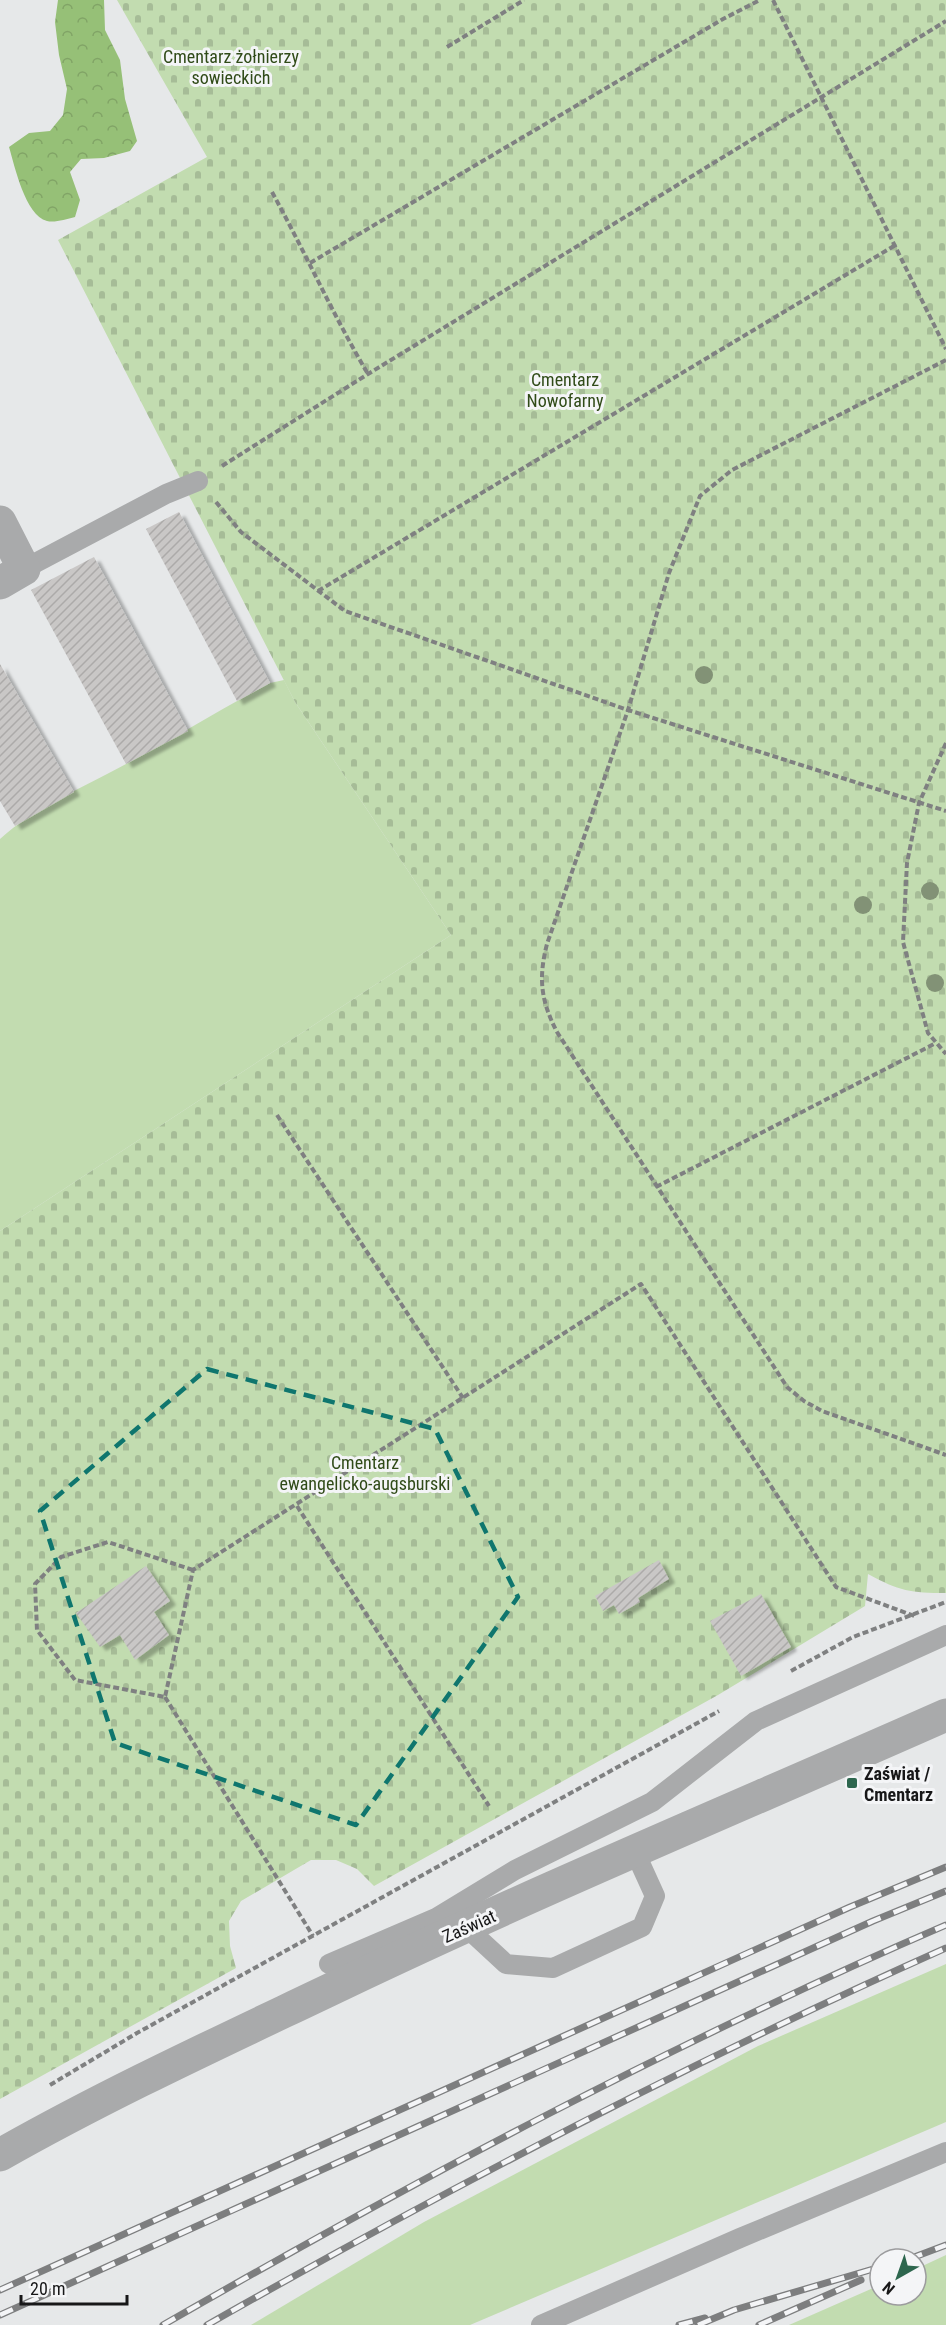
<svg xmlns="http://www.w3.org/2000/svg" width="946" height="2325" font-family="'Roboto Condensed',sans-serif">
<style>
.green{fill:#c2dcb0}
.forest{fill:url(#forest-crowns)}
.cemetery{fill:url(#cemetery-stones)}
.building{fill:url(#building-hatch);filter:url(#shadow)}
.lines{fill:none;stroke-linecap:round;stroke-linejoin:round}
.path{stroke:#7f8081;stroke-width:4;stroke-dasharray:6 3;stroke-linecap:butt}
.service{stroke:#a9aaab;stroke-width:20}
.minor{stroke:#a9aaab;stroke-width:33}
.tertiary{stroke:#a9aaab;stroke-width:33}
.rail-casing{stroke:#7d7e7f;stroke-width:7}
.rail{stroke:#f4f5f7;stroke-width:4.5;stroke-dasharray:14;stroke-linecap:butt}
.tree{fill:#829276}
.marked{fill:none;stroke:#0f766e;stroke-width:4.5;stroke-dasharray:12 8;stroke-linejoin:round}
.poi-dot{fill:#2d664e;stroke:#f4f5f7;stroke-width:2}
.labels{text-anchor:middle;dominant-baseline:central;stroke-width:6;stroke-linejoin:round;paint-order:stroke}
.park-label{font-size:18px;fill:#304b18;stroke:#f4f5f7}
.poi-label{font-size:18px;font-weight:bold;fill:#171718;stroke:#f4f5f7;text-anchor:start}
.street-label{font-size:18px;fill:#171718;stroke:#f4f5f7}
</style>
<defs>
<pattern id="forest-crowns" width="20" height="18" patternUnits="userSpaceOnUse" patternTransform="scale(1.5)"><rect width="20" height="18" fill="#96c077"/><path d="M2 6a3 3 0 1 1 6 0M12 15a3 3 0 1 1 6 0" fill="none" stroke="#81a466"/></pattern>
<pattern id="cemetery-stones" width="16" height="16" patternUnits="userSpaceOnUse" patternTransform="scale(1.5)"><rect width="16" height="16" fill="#c2dcb0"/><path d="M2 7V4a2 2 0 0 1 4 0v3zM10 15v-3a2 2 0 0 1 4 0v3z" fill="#a6bc97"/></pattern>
<pattern id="building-hatch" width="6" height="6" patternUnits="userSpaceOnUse" patternTransform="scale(1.5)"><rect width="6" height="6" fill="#c9c7c6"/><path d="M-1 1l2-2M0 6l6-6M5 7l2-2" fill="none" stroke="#acaaa9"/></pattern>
<filter id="shadow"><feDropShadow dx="6" dy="4" stdDeviation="1.5" flood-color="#0004"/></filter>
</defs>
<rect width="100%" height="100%" fill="#e6e8e9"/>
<!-- green -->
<g class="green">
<path d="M 284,680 L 295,702 L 451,935 L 0,1231 L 0,839 C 35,807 84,787 126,764 C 174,738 221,709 270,683 Z"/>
<path d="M 946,1964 L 946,2122 L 470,2325 L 251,2325 L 424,2222 L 758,2046 Z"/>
<path d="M 946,2255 L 946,2325 L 789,2325 L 880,2285 L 880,2295 L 916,2295 L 916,2269 Z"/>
</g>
<!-- forest -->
<path class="forest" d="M 58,0 L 104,0 L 105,30 L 120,60 L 125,99 L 137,141 L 130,151 L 104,158 L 81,159 L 70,172 L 80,200 L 75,217 C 66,219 55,223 47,221 C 25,215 15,167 9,147 L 29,133 L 50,131 L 63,115 L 67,89 L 59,55 L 55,22 Z"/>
<!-- cemetery -->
<path class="cemetery" d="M 117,0 L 946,0 L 946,1593 C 911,1593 899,1591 868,1574 L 865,1606 L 718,1695 L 374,1886 L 357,1869 L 336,1860 L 311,1860 L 241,1901 L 229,1921 L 230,1946 L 236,1968 L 0,2099 L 0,1231 L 451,935 L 295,702 L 58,240 L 207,157 Z"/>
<!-- building -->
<g class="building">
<path d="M 179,512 L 270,683 L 237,701 L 146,529 Z"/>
<path d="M 94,557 L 188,731 L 126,764 L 31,590 Z"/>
<path d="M 0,664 L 74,792 L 15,826 L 0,801 Z"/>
<path d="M 659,1560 L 669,1579 L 638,1598 L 640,1602 L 619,1614 L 614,1605 L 603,1611 L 595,1596 Z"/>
<path d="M 146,1566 L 170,1601 L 154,1612 L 169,1635 L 135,1660 L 120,1635 L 100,1647 L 76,1613 Z"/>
<path d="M 761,1594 L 791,1647 L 741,1676 L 710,1621 Z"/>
</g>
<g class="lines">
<!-- path -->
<g class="path">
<path d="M 773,0 L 946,349"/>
<path d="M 447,47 L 524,0"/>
<path d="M 272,192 C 305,252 333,315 368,374"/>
<path d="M 310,263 L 723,19 L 760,0"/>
<path d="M 946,360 L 732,470 L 700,496 L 669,573 L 628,710 L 547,944 C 538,979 541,1001 557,1032 L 787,1387 L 804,1401 L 822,1411 L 946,1455"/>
<path d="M 222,466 L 368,374 L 946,21"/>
<path d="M 216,502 L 241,532 L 345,611 L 628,710 L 946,811"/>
<path d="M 318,591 L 894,246"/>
<path d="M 946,743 L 919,803 L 907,863 L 903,942 L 928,1033 L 946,1054"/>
<path d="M 277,1115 L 463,1398"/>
<path d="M 656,1187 L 936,1043"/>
<path d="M 297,1506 L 489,1806"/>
<path d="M 193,1570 L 108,1542 L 61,1557 L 35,1584 L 37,1630 L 75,1680 L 165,1697 L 193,1570 L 641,1284 L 836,1587 L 917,1617"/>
<path d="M 791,1671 L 853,1637 L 946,1602"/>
<path d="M 165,1697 L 313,1936"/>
<path d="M 50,2085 L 137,2033 L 719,1711"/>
</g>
<!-- service -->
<g class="service">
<path d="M 24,569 L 166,494 L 198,481"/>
<path d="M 466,1927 L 506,1964 L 553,1968 L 642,1927 L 655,1896 L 635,1852"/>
<path d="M 329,1964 L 436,1918 L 515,1870 L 652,1802 L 756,1721 L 946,1635"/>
<path d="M 541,2325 L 740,2238 L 946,2152"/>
</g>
<!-- minor -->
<path class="minor" d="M 0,522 L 24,569 L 0,583"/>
<!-- tertiary -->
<path class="tertiary" d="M 0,2155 C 111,2092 227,2039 342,1984 C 541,1889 745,1804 946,1715"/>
<!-- rail casing -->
<g class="rail-casing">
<g id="rail">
<path d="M 909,2259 L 946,2245"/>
<path d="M 0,2290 L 850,1907 L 946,1867"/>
<path d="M 0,2315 L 873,1921 L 946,1891"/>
<path d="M 163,2325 C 417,2179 677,2041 946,1925"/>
<path d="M 207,2325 C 448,2188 693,2061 946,1948"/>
<path d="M 679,2325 L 705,2318"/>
<path d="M 698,2325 L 734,2310 L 880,2267"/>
<path d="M 759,2325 L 861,2280"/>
</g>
</g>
<!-- rail -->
<use href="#rail" class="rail"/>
</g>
<!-- trees -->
<g class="tree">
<circle cx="704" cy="675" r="9"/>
<circle cx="930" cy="891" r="9"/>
<circle cx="863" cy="905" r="9"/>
<circle cx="935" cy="983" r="9"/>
</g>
<!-- marked area -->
<path class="marked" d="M 207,1369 L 435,1429 L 518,1597 L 356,1825 L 115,1743 L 40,1511 Z"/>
<!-- markers -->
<rect class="poi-dot" x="846" y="1777" width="12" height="12" rx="3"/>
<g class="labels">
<!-- park labels -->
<g class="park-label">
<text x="231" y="56">Cmentarz żołnierzy<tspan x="231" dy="21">sowieckich</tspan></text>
<text x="565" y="379">Cmentarz<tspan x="565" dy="21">Nowofarny</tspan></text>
<text x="365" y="1462">Cmentarz<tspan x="365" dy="21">ewangelicko-augsburski</tspan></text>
</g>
<!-- poi labels -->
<g class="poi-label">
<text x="864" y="1773">Zaświat /<tspan x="864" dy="21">Cmentarz</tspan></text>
</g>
<!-- street labels -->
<g class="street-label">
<text transform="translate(469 1926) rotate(-24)">Zaświat</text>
</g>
</g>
<!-- north arrow -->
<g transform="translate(898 2277) rotate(220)"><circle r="28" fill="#f4f5f7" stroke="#9c9c9e" stroke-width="1.5"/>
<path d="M0-4.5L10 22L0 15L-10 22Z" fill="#2d664e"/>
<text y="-9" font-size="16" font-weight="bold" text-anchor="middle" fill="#171718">N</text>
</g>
<!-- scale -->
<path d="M21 2295v9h106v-9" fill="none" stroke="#171718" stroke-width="3"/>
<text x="30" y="2295" font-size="18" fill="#171718" stroke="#f4f5f7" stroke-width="4.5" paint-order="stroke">20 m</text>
</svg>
